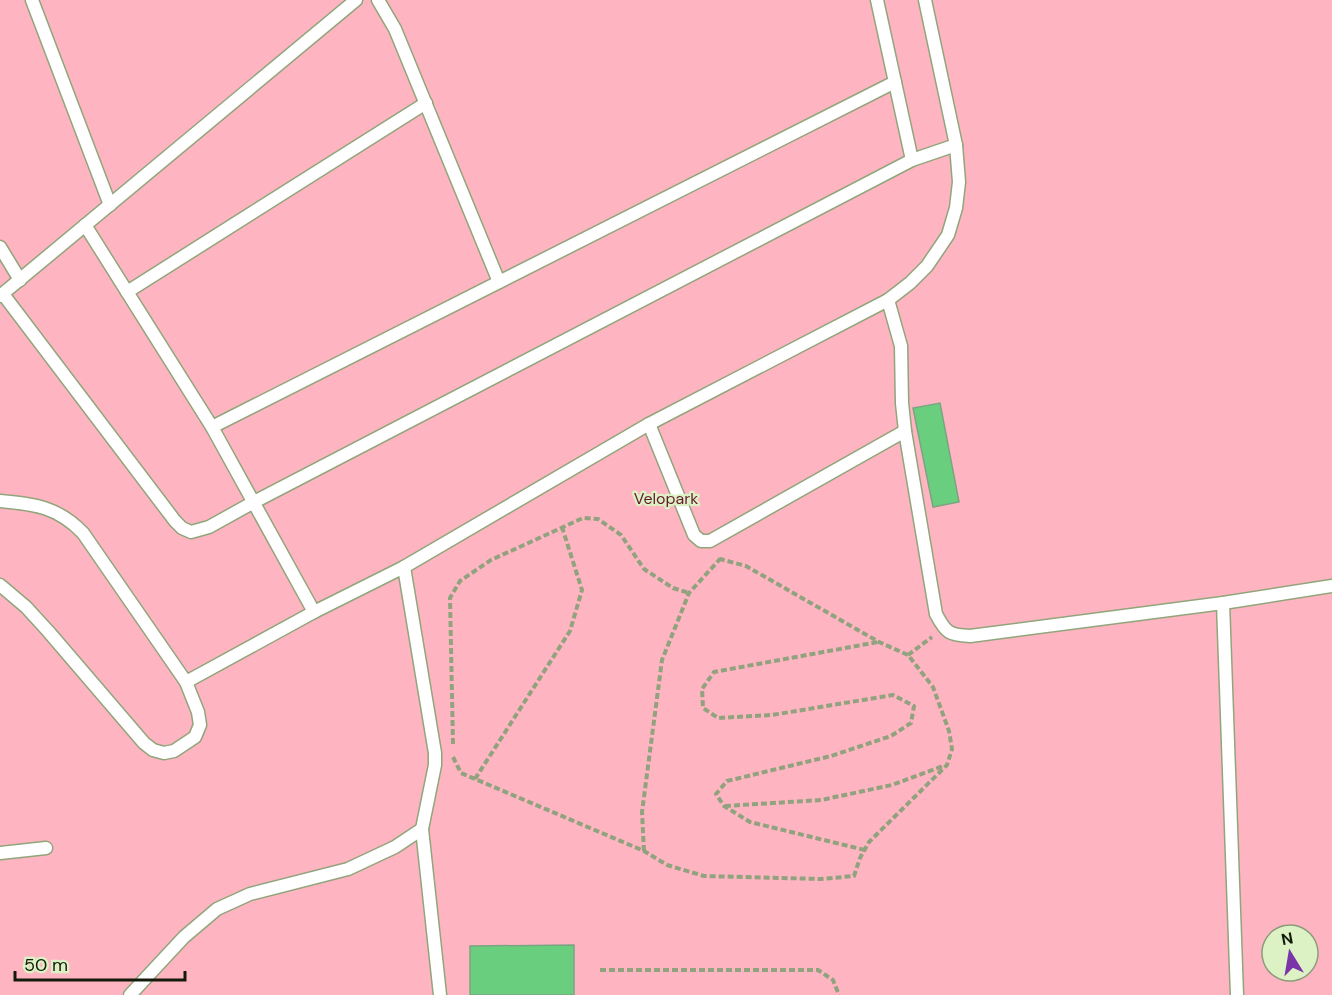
<svg xmlns="http://www.w3.org/2000/svg" width="1332" height="995" font-family="'DM Sans',sans-serif">
<style>
.green{fill:#feb5c1;fill-rule:evenodd}
.building{fill:#69cf7e;stroke:#7da482;stroke-width:1.5}
.lines{fill:none;stroke-linecap:round;stroke-linejoin:round}
.service-casing{stroke:#91a57b;stroke-width:15}
.path{stroke:#91a27e;stroke-width:4;stroke-dasharray:6 3;stroke-linecap:butt}
.service{stroke:#fff;stroke-width:12}
.labels{text-anchor:middle;dominant-baseline:central;stroke-width:4.5;stroke-linejoin:round;paint-order:stroke}
.park-label{font-size:16px;fill:#65192e;stroke:#dcf2c4}
</style>
<rect width="100%" height="100%" fill="#cfe5b8"/>
<!-- green -->
<path class="green" d="M 0,0 L 1332,0 L 1332,995 L 0,995 ZM 1272,935 L 1308,935 L 1308,971 L 1272,971 Z"/>
<!-- building -->
<g class="building">
<path d="M 940,403 L 959,502 L 933,507 L 913,408 Z"/>
<path d="M 574,945 L 574,995 L 470,995 L 470,946 Z"/>
</g>
<g class="lines">
<!-- service casing -->
<g class="service-casing">
<g id="service">
<path d="M 32,0 L 110,205"/>
<path d="M 378,0 L 395,29 L 499,282"/>
<path d="M 877,0 L 912,160"/>
<path d="M 85,225 L 212,427 L 314,612"/>
<path d="M 0,247 L 20,280"/>
<path d="M 127,292 L 426,103"/>
<path d="M 3,294 L 175,521 L 182,528 L 191,532 L 209,527 L 254,502 L 912,160 L 956,145"/>
<path d="M 0,296 L 356,0"/>
<path d="M 888,300 L 901,346 L 902,403 L 905,431 L 936,614 C 946,633 949,635 970,636 L 1223,603 L 1332,586"/>
<path d="M 649,424 L 694,535 L 701,541 L 710,541 L 905,431"/>
<path d="M 212,427 L 895,82"/>
<path d="M 0,501 C 35,504 58,507 83,533 L 186,682 L 198,712 L 200,725 L 195,737 L 174,751 L 164,753 L 153,750 L 144,743 L 48,631 L 26,607 L 0,585"/>
<path d="M 404,567 L 435,753 L 435,765 L 422,829 L 440,995"/>
<path d="M 1223,603 L 1237,995"/>
<path d="M 186,682 L 314,612 L 404,567 L 649,424 L 888,300 L 910,283 L 927,266 L 948,235 L 956,208 L 959,182 L 956,145 L 925,0"/>
<path d="M 0,853 L 46,848"/>
<path d="M 130,995 L 184,937 L 217,909 L 250,894 L 348,869 L 395,847 L 422,829"/>
</g>
</g>
<!-- path -->
<g class="path">
<path d="M 908,655 L 932,637"/>
<path d="M 453,744 L 450,598 L 460,581 L 491,560 L 583,518 L 598,519 L 621,535 L 644,569 L 673,588 L 689,593"/>
<path d="M 453,757 L 461,773 L 644,851 L 667,865 L 704,876 L 821,879 L 854,876 L 860,858 L 869,842 L 947,765 L 952,749 L 949,731 L 933,687 L 908,655 L 879,642 L 746,566 L 720,559"/>
<path d="M 475,779 L 570,631 L 582,590 L 562,527"/>
<path d="M 725,806 L 821,800 L 892,785 L 943,766"/>
<path d="M 865,850 L 750,822 L 724,806 L 716,794 L 727,781 L 831,756 L 891,736 L 911,723 L 914,706 L 893,695 L 772,715 L 718,718 L 703,708 L 702,689 L 714,672 L 878,642"/>
<path d="M 644,851 L 642,812 L 662,660 L 689,593 L 720,559 L 720,556"/>
<path d="M 600,970 L 818,970 L 833,980 L 839,995"/>
</g>
<!-- service -->
<use href="#service" class="service"/>
</g>
<g class="labels">
<!-- park labels -->
<g class="park-label">
<text x="666" y="498">Velopark</text>
</g>
</g>
<!-- north arrow -->
<g transform="translate(1290 953) rotate(349)"><circle r="28" fill="#dcf2c4" stroke="#8c9c7a" stroke-width="1.5"/>
<path d="M0-4.5L10 22L0 15L-10 22Z" fill="#7a35a9"/>
<text y="-9" font-size="16" font-weight="bold" text-anchor="middle" fill="#141b0b">N</text>
</g>
<!-- scale -->
<path d="M15 971v9h170v-9" fill="none" stroke="#141b0b" stroke-width="3"/>
<text x="24" y="971" font-size="18" fill="#141b0b" stroke="#dcf2c4" stroke-width="4.5" paint-order="stroke">50 m</text>
</svg>
